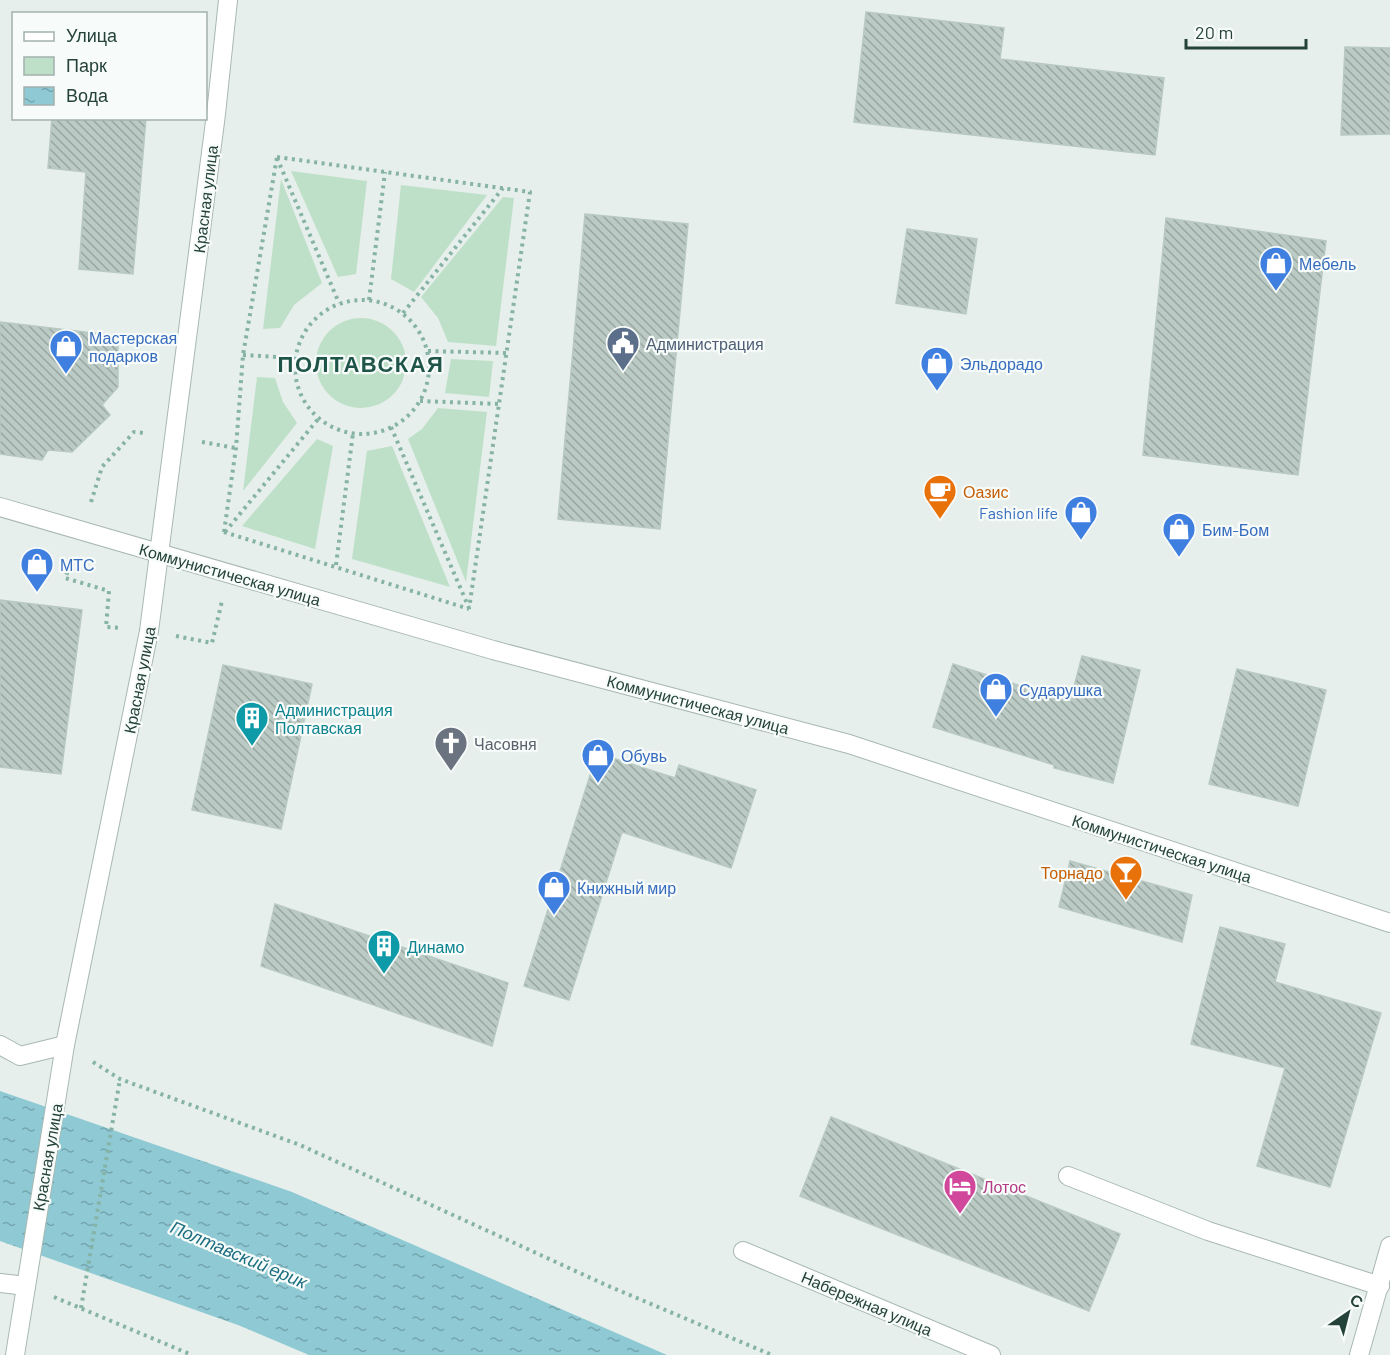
<svg xmlns="http://www.w3.org/2000/svg" width="1390" height="1355" font-family="Barlow,sans-serif">
<style>
.green{fill:#bfe0c8}
.water{fill:url(#water-ripples)}
.building{fill:url(#building-back-hatch);stroke:#b8c9c2;stroke-width:1.5}
.lines{fill:none;stroke-linecap:round;stroke-linejoin:round}
.lane-casing{stroke:#a8b8b2;stroke-width:20}
.street-casing{stroke:#a8b8b2;stroke-width:20}
.path{stroke:#86b3a5;stroke-width:4;stroke-dasharray:3 4.5;stroke-linecap:butt}
.lane{stroke:#fff;stroke-width:18}
.street{stroke:#fff;stroke-width:18}
.labels{text-anchor:middle;dominant-baseline:central;stroke-width:4.5;stroke-linejoin:round;paint-order:stroke}
.street-label{font-size:16px;fill:#24423a;stroke:#f7fbf9}
.shop-label{font-size:16px;fill:#366cbe;stroke:#f7fbf9;text-anchor:start}
.service-label{font-size:16px;fill:#4e5e75;stroke:#f7fbf9;text-anchor:start}
.food-label{font-size:16px;fill:#c56008;stroke:#f7fbf9;text-anchor:start}
.culture-label{font-size:16px;fill:#0d838f;stroke:#f7fbf9;text-anchor:start}
.worship-label{font-size:16px;fill:#5b616d;stroke:#f7fbf9;text-anchor:start}
.hotel-label{font-size:16px;fill:#b23c85;stroke:#f7fbf9;text-anchor:start}
.water-label{font-size:18px;font-style:italic;fill:#1c6f80;stroke:#f7fbf9}
.district-label{font-size:22px;font-weight:bold;letter-spacing:1.5px;fill:#1f5548;stroke:#f7fbf9}
</style>
<defs>
<pattern id="water-ripples" width="26" height="14" patternUnits="userSpaceOnUse" patternTransform="scale(1.5)"><rect width="26" height="14" fill="#8ec9d4"/><path d="M2 4q2-2 4 0t4 0M15 11q2-2 4 0t4 0" fill="none" stroke="#74a5ad"/></pattern>
<pattern id="building-back-hatch" width="6" height="6" patternUnits="userSpaceOnUse" patternTransform="scale(1.5)"><rect width="6" height="6" fill="#bbcac4"/><path d="M-1 5l2 2M0 0l6 6M5-1l2 2" fill="none" stroke="#98a6a0"/></pattern>
</defs>
<rect width="100%" height="100%" fill="#e6efeb"/>
<!-- green -->
<g class="green">
<path d="M 291,171 L 367,181 L 356,274 L 338,277 Z"/>
<path d="M 281,179 L 322,283 L 294,305 L 280,328 L 263,329 Z"/>
<path d="M 401,185 L 487,195 L 414,292 L 391,279 Z"/>
<path d="M 503,197 L 514,198 L 496,346 L 448,342 L 438,318 L 421,297 Z"/>
<circle cx="361" cy="363" r="45"/>
<path d="M 451,359 L 493,361 L 489,397 L 445,393 Z"/>
<path d="M 257,377 L 275,378 L 283,402 L 297,423 L 243,491 Z"/>
<path d="M 438,408 L 487,412 L 466,582 L 408,439 L 422,429 Z"/>
<path d="M 317,439 L 333,446 L 315,549 L 242,526 Z"/>
<path d="M 392,446 L 450,587 L 352,559 L 367,451 Z"/>
</g>
<!-- water -->
<path class="water" d="M 0,1091 L 292,1192 L 667,1355 L 309,1355 L 238,1325 L 0,1241 Z"/>
<!-- building -->
<g class="building">
<path d="M 866,12 L 1004,28 L 1000,59 L 1164,78 L 1155,155 L 854,122 Z"/>
<path d="M 1345,47 L 1390,48 L 1390,134 L 1341,135 Z"/>
<path d="M 52,118 L 146,118 L 133,274 L 79,269 L 86,172 L 48,168 Z"/>
<path d="M 585,214 L 688,224 L 660,529 L 558,519 Z"/>
<path d="M 1166,218 L 1326,241 L 1298,475 L 1143,455 Z"/>
<path d="M 907,229 L 977,239 L 966,314 L 896,303 Z"/>
<path d="M 0,322 L 118,336 L 118,387 L 102,405 L 110,415 L 72,452 L 48,450 L 42,460 L 0,454 Z"/>
<path d="M 0,600 L 82,610 L 61,774 L 0,767 Z"/>
<path d="M 1082,656 L 1140,670 L 1113,783 L 1054,768 L 1054,765 L 933,727 L 953,664 L 1070,702 Z"/>
<path d="M 223,665 L 312,684 L 281,829 L 192,810 Z"/>
<path d="M 1237,669 L 1326,690 L 1298,806 L 1209,784 Z"/>
<path d="M 597,753 L 675,778 L 679,765 L 756,790 L 731,868 L 622,832 L 569,1000 L 524,986 Z"/>
<path d="M 1070,861 L 1192,895 L 1182,942 L 1059,907 Z"/>
<path d="M 275,904 L 508,983 L 492,1046 L 261,966 Z"/>
<path d="M 1220,927 L 1285,944 L 1275,982 L 1381,1013 L 1330,1187 L 1257,1166 L 1285,1068 L 1191,1044 Z"/>
<path d="M 831,1117 L 1120,1234 L 1089,1311 L 800,1196 Z"/>
</g>
<g class="lines">
<!-- lane casing -->
<g class="lane-casing">
<path id="lane" d="M 1068,1176 L 1208,1231 L 1380,1286"/>
</g>
<!-- street casing -->
<g class="street-casing">
<g id="street">
<path d="M 0,507 L 493,650 L 849,744 L 1390,923"/>
<path d="M 0,1045 L 20,1056 L 65,1045"/>
<path d="M 743,1251 L 991,1355"/>
<path d="M 0,1283 L 26,1286"/>
<path d="M 15,1355 L 65,1045 L 149,631 L 216,114 L 228,0"/>
<path d="M 1359,1355 L 1390,1246"/>
</g>
</g>
<!-- path -->
<g class="path">
<path d="M 277,157 L 530,192 L 469,609"/>
<path d="M 277,158 L 339,303"/>
<circle cx="362" cy="367" r="67"/>
<path d="M 369,300 L 385,172"/>
<path d="M 403,313 L 503,188"/>
<path d="M 428,351 L 507,353"/>
<path d="M 243,355 L 295,358"/>
<path d="M 420,401 L 499,404"/>
<path d="M 391,427 L 469,608"/>
<path d="M 202,442 L 236,448"/>
<path d="M 91,502 L 102,467 L 134,432 L 144,433"/>
<path d="M 224,532 L 236,448 L 243,355 L 277,157"/>
<path d="M 224,532 L 469,609"/>
<path d="M 225,532 L 319,418"/>
<path d="M 73,558 L 65,578 L 109,591 L 106,627 L 121,628"/>
<path d="M 336,565 L 353,433"/>
<path d="M 176,636 L 212,643 L 222,601"/>
<path d="M 93,1062 L 120,1079 L 300,1145 L 606,1285 L 772,1355"/>
<path d="M 54,1297 L 192,1355"/>
<path d="M 81,1308 L 120,1079"/>
</g>
<!-- lane -->
<use href="#lane" class="lane"/>
<!-- street -->
<use href="#street" class="street"/>
</g>
<!-- icons -->
<defs>
<g id="shop-pin" transform="scale(1.725)"><path d="M0 17L-7.5 6A9.5 9.5 0 1 1 7.5 6Z" fill="#3f7fe0" stroke="#f7fbf9"/><path d="M-5-2.5h2.3a2.7 3.5 0 0 1 5.4 0H5L5.5 6h-11ZM-1.5-2.5h3a1.5 2.3 0 0 0-3 0Z" fill="#fff"/></g>
<g id="civic-pin" transform="scale(1.725)"><path d="M0 17L-7.5 6A9.5 9.5 0 1 1 7.5 6Z" fill="#5c6f8a" stroke="#f7fbf9"/><path d="M-.6-6.5H3V-4.5H.6V-3L4-1V1h2V6H-6V1h2V-1L-.6-3ZM-1.2 2.5V6h2.4V2.5Z" fill="#fff"/></g>
<g id="cafe-pin" transform="scale(1.725)"><path d="M0 17L-7.5 6A9.5 9.5 0 1 1 7.5 6Z" fill="#e8710a" stroke="#f7fbf9"/><path d="M-5.5-4.5H6V0H3Q3 3.5 0 3.5H-2.5Q-5.5 3.5-5.5 0ZM3-3.2v2h1.7v-2ZM-6 4.5H4V6H-6Z" fill="#fff"/></g>
<g id="building-pin" transform="scale(1.725)"><path d="M0 17L-7.5 6A9.5 9.5 0 1 1 7.5 6Z" fill="#0f9aa8" stroke="#f7fbf9"/><path d="M-4-6H4V6H1V3H-1V6H-4ZM-2.5-4.3h1.7v1.8h-1.7ZM.8-4.3h1.7v1.8H.8ZM-2.5-1h1.7V.8h-1.7ZM.8-1h1.7V.8H.8Z" fill="#fff"/></g>
<g id="church-pin" transform="scale(1.725)"><path d="M0 17L-7.5 6A9.5 9.5 0 1 1 7.5 6Z" fill="#6b7280" stroke="#f7fbf9"/><path d="M-1.2-6h2.4v3.5h3.3v2.4h-3.3V6h-2.4V-.1h-3.3v-2.4h3.3Z" fill="#fff"/></g>
<g id="bar-pin" transform="scale(1.725)"><path d="M0 17L-7.5 6A9.5 9.5 0 1 1 7.5 6Z" fill="#e8710a" stroke="#f7fbf9"/><path d="M-6-5H6L.8 .8V4.5H3.5V6h-7V4.5H-.8V.8Z" fill="#fff"/></g>
<g id="hotel-pin" transform="scale(1.725)"><path d="M0 17L-7.5 6A9.5 9.5 0 1 1 7.5 6Z" fill="#d1479c" stroke="#f7fbf9"/><path d="M-6-4.5h1.5V1H6V5H4.5V3h-9V5H-6ZM-4 0a1.8 1.8 0 1 1 3.6 0ZM.5 0V-2.5h3Q6-2.5 6 0Z" fill="#fff"/></g>
</defs>
<g fill-rule="evenodd">
<use href="#shop-pin" x="1276" y="263"/>
<use href="#civic-pin" x="623" y="343"/>
<use href="#shop-pin" x="66" y="346"/>
<use href="#shop-pin" x="937" y="363"/>
<use href="#cafe-pin" x="940" y="491"/>
<use href="#shop-pin" x="1081" y="512"/>
<use href="#shop-pin" x="1179" y="529"/>
<use href="#shop-pin" x="37" y="564"/>
<use href="#shop-pin" x="996" y="689"/>
<use href="#building-pin" x="252" y="718"/>
<use href="#church-pin" x="451" y="743"/>
<use href="#shop-pin" x="598" y="755"/>
<use href="#bar-pin" x="1126" y="872"/>
<use href="#shop-pin" x="554" y="887"/>
<use href="#building-pin" x="384" y="946"/>
<use href="#hotel-pin" x="960" y="1186"/>
</g>
<g class="labels">
<!-- street labels -->
<g class="street-label">
<text transform="translate(205 199) rotate(-83)">Красная улица</text>
<text transform="translate(230 574) rotate(16)">Коммунистическая улица</text>
<text transform="translate(139 680) rotate(-79)">Красная улица</text>
<text transform="translate(698 704) rotate(15)">Коммунистическая улица</text>
<text transform="translate(1162 848) rotate(18)">Коммунистическая улица</text>
<text transform="translate(47 1157) rotate(-80)">Красная улица</text>
<text transform="translate(867 1303) rotate(23)">Набережная улица</text>
</g>
<!-- shop labels -->
<g class="shop-label">
<text x="1299" y="263">Мебель</text>
<text x="89" y="337">Мастерская<tspan x="89" dy="18">подарков</tspan></text>
<text x="960" y="363">Эльдорадо</text>
<text x="1058" y="512" text-anchor="end">Fashion life</text>
<text x="1202" y="529">Бим-Бом</text>
<text x="60" y="564">МТС</text>
<text x="1019" y="689">Сударушка</text>
<text x="621" y="755">Обувь</text>
<text x="577" y="887">Книжный мир</text>
</g>
<!-- service labels -->
<g class="service-label">
<text x="646" y="343">Администрация</text>
</g>
<!-- food labels -->
<g class="food-label">
<text x="963" y="491">Оазис</text>
<text x="1103" y="872" text-anchor="end">Торнадо</text>
</g>
<!-- culture labels -->
<g class="culture-label">
<text x="275" y="709">Администрация<tspan x="275" dy="18">Полтавская</tspan></text>
<text x="407" y="946">Динамо</text>
</g>
<!-- worship labels -->
<g class="worship-label">
<text x="474" y="743">Часовня</text>
</g>
<!-- hotel labels -->
<g class="hotel-label">
<text x="983" y="1186">Лотос</text>
</g>
<!-- water labels -->
<g class="water-label">
<text transform="translate(239 1254) rotate(23)">Полтавский ерик</text>
</g>
<!-- district labels -->
<g class="district-label">
<text x="361" y="363">ПОЛТАВСКАЯ</text>
</g>
</g>
<!-- legend -->
<rect x="12" y="12" width="195" height="108" fill="#f7fbf9" stroke="#a3b1ad" stroke-width="1.5"/>
<rect x="24" y="32" width="30" height="9" fill="#ffffff" stroke="#a3b1ad" stroke-width="1.5"/>
<text x="66" y="42" font-size="18" fill="#24423a">Улица</text>
<rect x="24" y="57" width="30" height="18" fill="#bfe0c8" stroke="#a3b1ad" stroke-width="1.5"/>
<text x="66" y="72" font-size="18" fill="#24423a">Парк</text>
<rect x="24" y="87" width="30" height="18" fill="url(#water-ripples)" stroke="#a3b1ad" stroke-width="1.5"/>
<text x="66" y="102" font-size="18" fill="#24423a">Вода</text>
<!-- north arrow -->
<g transform="translate(1348 1313) rotate(35)" stroke="#f7fbf9" stroke-width="4.5" paint-order="stroke">
<path d="M0-4.5L10 22L0 15L-10 22Z" fill="#24423a"/>
<text y="-9" font-size="16" font-weight="bold" text-anchor="middle" fill="#24423a">С</text>
</g>
<!-- scale -->
<path d="M1186 39v9h120v-9" fill="none" stroke="#24423a" stroke-width="3"/>
<text x="1195" y="39" font-size="18" fill="#24423a" stroke="#f7fbf9" stroke-width="4.5" paint-order="stroke">20 m</text>
</svg>
